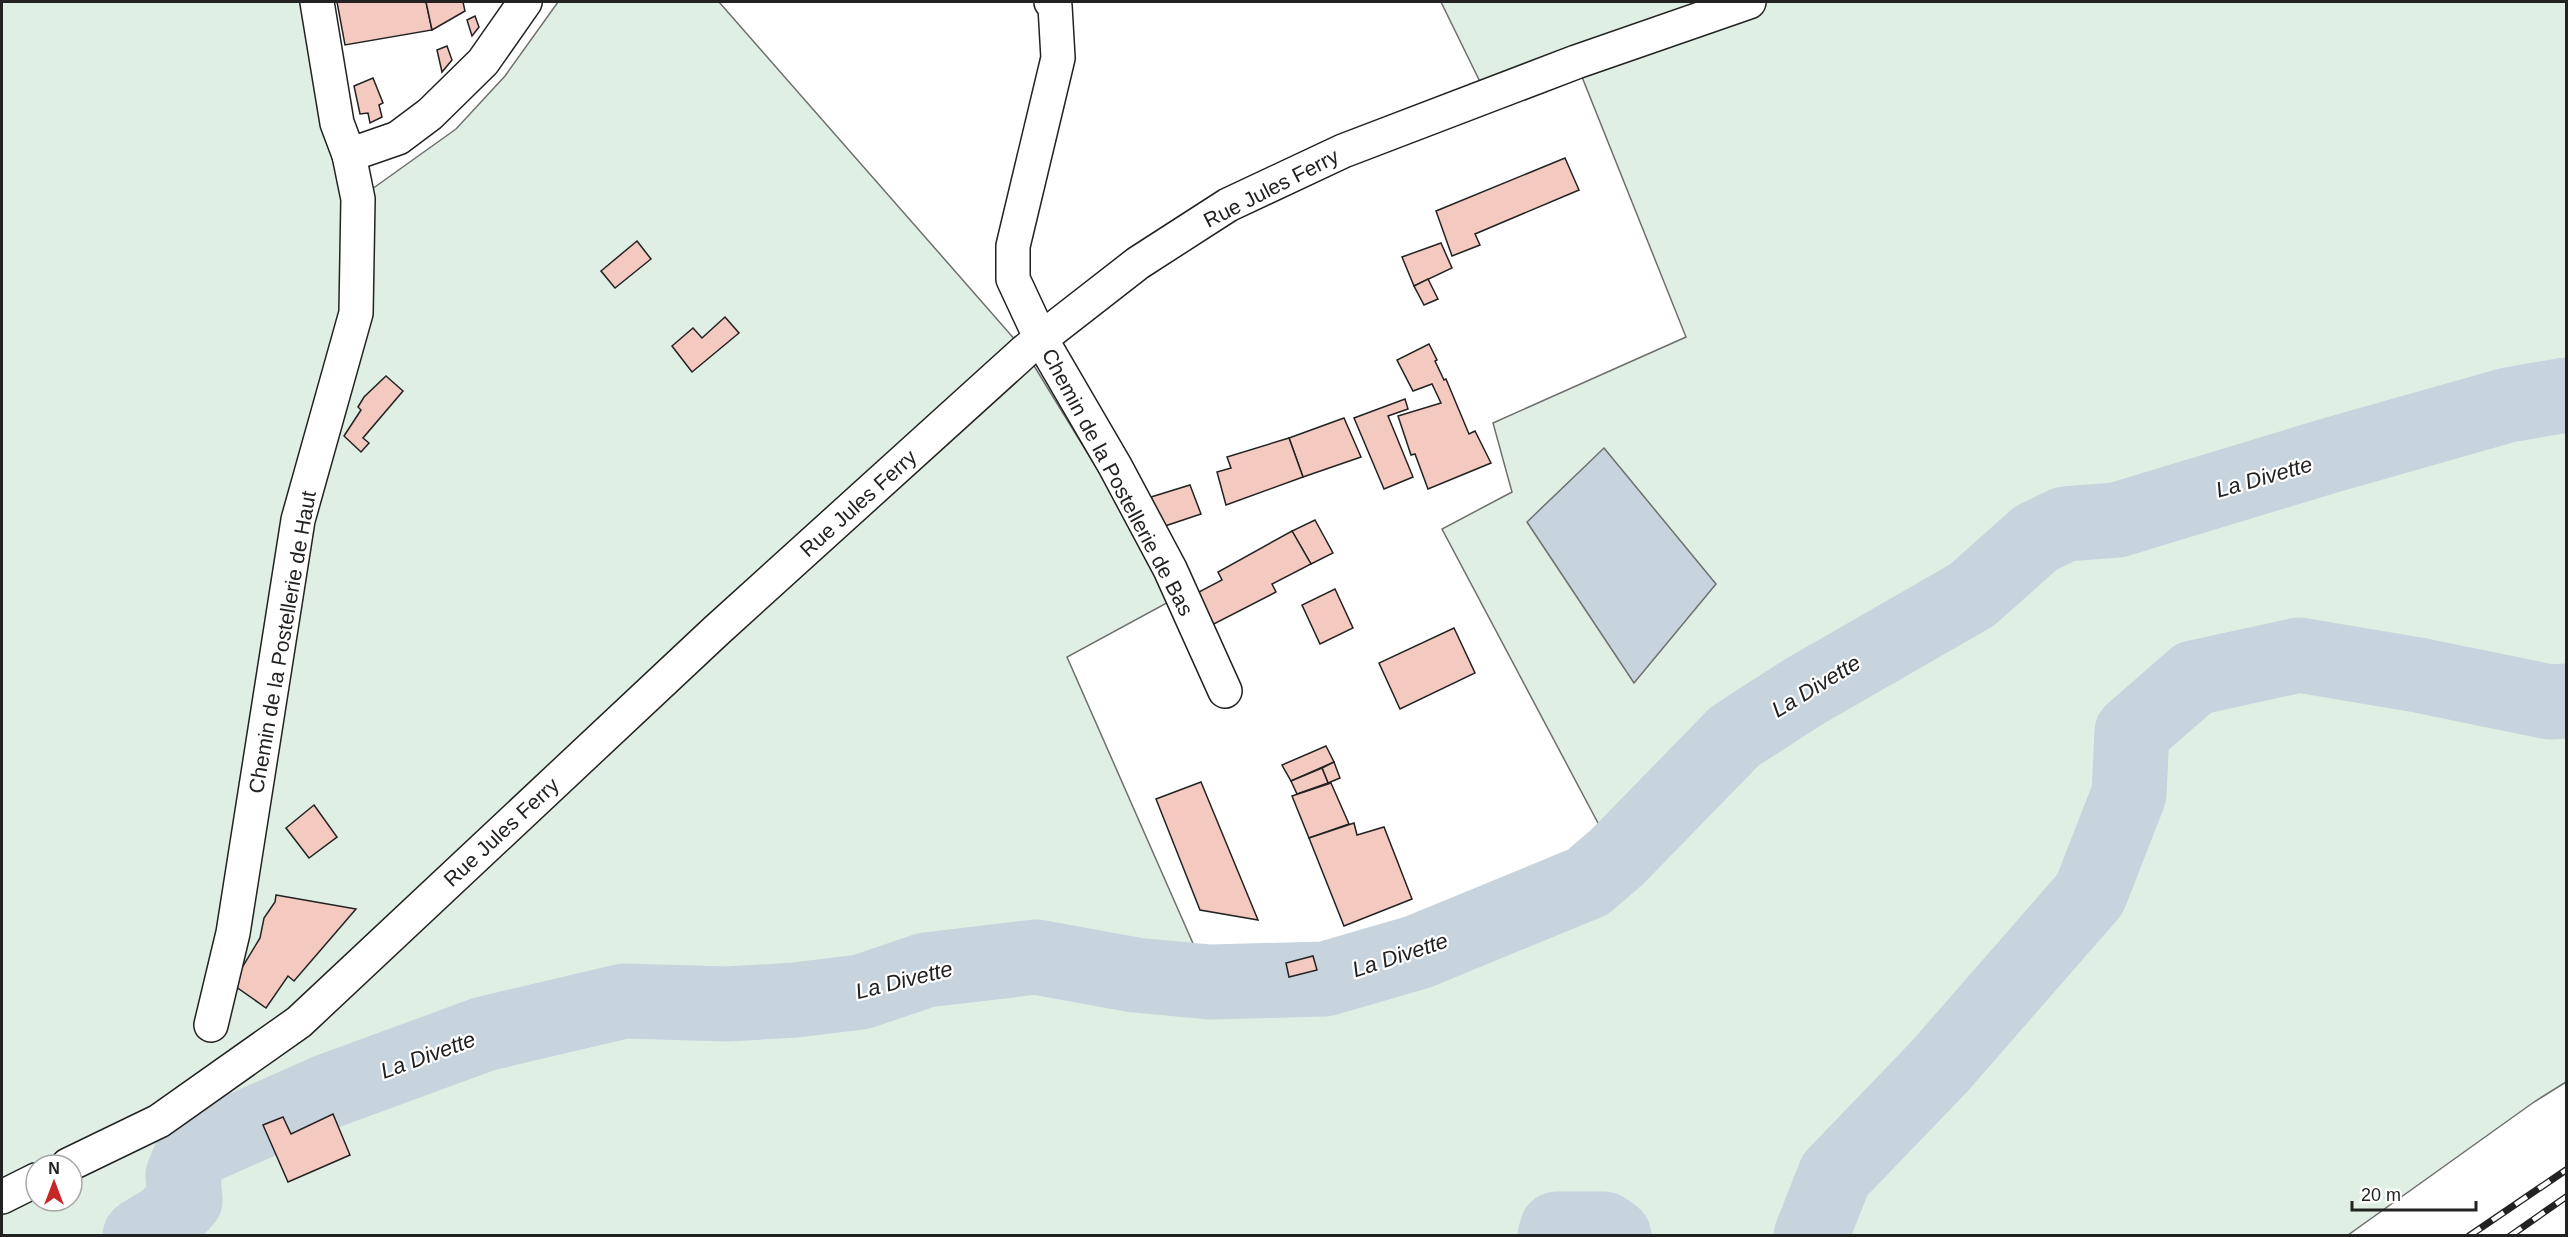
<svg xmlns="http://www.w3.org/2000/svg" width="2568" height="1237" font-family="Arial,sans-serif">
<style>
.green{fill:#e0efe3;stroke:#6f6f6f;stroke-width:1.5;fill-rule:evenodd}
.water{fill:#c7d3dd;stroke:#6f6f6f;stroke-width:1.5}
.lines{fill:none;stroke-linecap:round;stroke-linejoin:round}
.river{stroke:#c7d3dd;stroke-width:75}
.building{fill:#f3c9c0;stroke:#222;stroke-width:1.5}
.minor-casing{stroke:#222;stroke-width:36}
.major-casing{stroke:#222;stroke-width:36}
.minor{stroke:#fff;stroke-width:33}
.major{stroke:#fff;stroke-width:33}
.rail-casing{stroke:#222;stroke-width:7}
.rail{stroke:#fff;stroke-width:4.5;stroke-dasharray:14;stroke-linecap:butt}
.labels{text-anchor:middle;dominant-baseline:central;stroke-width:4.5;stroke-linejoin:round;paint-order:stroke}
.street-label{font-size:21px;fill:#222;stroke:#fff}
.water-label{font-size:22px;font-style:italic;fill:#222;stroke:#fff}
</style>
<rect width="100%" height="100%" fill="#fff"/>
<!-- green -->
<path class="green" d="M 2,2 L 317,2 L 358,199 L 456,129 L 505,76 L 558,2 L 719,2 L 1025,351 L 1176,598 L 1067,657 L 1210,982 L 1325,979 L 1418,952 L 1588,882 L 1616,857 L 1442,529 L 1512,492 L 1493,423 L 1686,337 L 1576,62 L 1487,96 L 1441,2 L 2566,2 L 2566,1082 L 2534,1102 L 2348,1235 L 2,1236 ZM 36,1165 L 72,1165 L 72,1201 L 36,1201 Z"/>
<!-- water -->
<path class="water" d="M 1604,448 L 1716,584 L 1634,683 L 1527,522 Z"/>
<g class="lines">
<!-- river -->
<g class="river">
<path d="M 140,1236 L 166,1220 L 185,1200 L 183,1175 L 193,1151 L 326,1092 L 484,1034 L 624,1001 L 728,1004 L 795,1000 L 861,992 L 926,970 L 1036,957 L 1135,975 L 1210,982 L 1325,979 L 1418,952 L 1588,882 L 1617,857 L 1735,736 L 1805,691 L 1972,595 L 2036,538 L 2065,524 L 2117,520 L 2328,456 L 2508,405 L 2566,395"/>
<path d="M 1555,1236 L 1557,1229 L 1604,1229 L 1614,1236"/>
<path d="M 1811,1236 L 1835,1175 L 1939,1067 L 2090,894 L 2129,794 L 2132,732 L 2194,678 L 2299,655 L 2418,675 L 2550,702 L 2566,701"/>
</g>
</g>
<!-- building -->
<g class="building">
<path d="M 337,2 L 426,2 L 432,30 L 345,45 Z"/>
<path d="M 426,2 L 463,2 L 465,11 L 432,30 Z"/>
<path d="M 475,16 L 479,27 L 472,36 L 467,20 Z"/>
<path d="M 447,46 L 452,60 L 442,72 L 437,50 Z"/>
<path d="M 373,78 L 383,103 L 379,105 L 382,117 L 370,123 L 368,113 L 360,114 L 354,86 Z"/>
<path d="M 1565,158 L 1579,190 L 1475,234 L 1480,245 L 1452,256 L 1436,211 Z"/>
<path d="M 637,241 L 651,259 L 615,288 L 601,271 Z"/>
<path d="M 1441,243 L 1452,268 L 1414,286 L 1402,257 Z"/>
<path d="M 1428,279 L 1438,299 L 1424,305 L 1414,286 Z"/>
<path d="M 725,317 L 739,333 L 692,372 L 672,346 L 693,328 L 702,338 Z"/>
<path d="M 1429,344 L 1437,360 L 1435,361 L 1444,380 L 1446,379 L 1469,434 L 1475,431 L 1491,463 L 1428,489 L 1415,454 L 1411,455 L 1398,416 L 1441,403 L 1432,384 L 1413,391 L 1397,360 Z"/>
<path d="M 386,376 L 403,391 L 363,438 L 369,443 L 361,452 L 344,436 L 361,410 L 358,407 L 364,397 Z"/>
<path d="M 1405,399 L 1408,409 L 1388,416 L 1413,477 L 1384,489 L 1354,418 Z"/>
<path d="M 1344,418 L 1361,457 L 1303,477 L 1289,438 Z"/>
<path d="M 1289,438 L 1303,477 L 1226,505 L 1217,472 L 1231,468 L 1227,457 Z"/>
<path d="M 1190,485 L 1201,514 L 1165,526 L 1151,497 Z"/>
<path d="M 1315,520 L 1333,553 L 1311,564 L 1292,531 Z"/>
<path d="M 1292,531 L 1311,564 L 1272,584 L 1276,592 L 1210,626 L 1195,594 L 1222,580 L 1218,572 Z"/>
<path d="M 1335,589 L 1353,628 L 1320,644 L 1302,605 Z"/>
<path d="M 1454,628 L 1475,673 L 1400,709 L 1379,663 Z"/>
<path d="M 1326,746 L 1334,762 L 1291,781 L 1282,765 Z"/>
<path d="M 1334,762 L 1340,778 L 1328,783 L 1322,768 Z"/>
<path d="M 1322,768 L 1328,783 L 1297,794 L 1291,781 Z"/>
<path d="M 1201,782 L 1258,920 L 1200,910 L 1156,799 Z"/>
<path d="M 1331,783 L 1349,824 L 1309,838 L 1292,796 Z"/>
<path d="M 314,805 L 337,837 L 309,858 L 286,828 Z"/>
<path d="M 1354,823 L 1357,835 L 1384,827 L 1412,899 L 1344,926 L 1309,838 Z"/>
<path d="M 276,895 L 356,909 L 294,981 L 288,976 L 266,1008 L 232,984 L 260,938 L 264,918 L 275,902 Z"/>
<path d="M 1313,956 L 1317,970 L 1289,977 L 1286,963 Z"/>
<path d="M 333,1114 L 350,1155 L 288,1182 L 263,1125 L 283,1117 L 291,1134 Z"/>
</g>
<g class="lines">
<!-- minor casing -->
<g class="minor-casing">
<g id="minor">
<path d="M 1051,2 L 1055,6 L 1058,58 L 1013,246 L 1013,279 L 1041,339 L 1115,466 L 1170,569 L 1225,691"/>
<path d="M 349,155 L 398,138 L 430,114 L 483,62 L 525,2"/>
<path d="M 211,1025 L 233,933 L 298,520 L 356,313 L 358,199 L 349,155 L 337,123 L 317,2"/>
</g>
</g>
<!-- major casing -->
<g class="major-casing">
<g id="major">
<path d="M 68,1165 L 159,1121 L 299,1022 L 716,631 L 1025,351 L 1138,263 L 1228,205 L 1343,151 L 1576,62 L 1749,2"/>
<path d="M 2,1197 L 36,1180"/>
</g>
</g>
<!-- minor -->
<use href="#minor" class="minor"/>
<!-- major -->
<use href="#major" class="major"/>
<!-- rail casing -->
<g class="rail-casing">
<g id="rail">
<path d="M 2469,1236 L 2566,1170"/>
<path d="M 2510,1236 L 2566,1197"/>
</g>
</g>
<!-- rail -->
<use href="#rail" class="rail"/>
</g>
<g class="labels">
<!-- street labels -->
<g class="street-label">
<text transform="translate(1271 188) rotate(-27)">Rue Jules Ferry</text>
<text transform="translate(1118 482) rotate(62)">Chemin de la Postellerie de Bas</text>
<text transform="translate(858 503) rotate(-42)">Rue Jules Ferry</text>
<text transform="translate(282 642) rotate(-80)">Chemin de la Postellerie de Haut</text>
<text transform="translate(501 832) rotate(-43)">Rue Jules Ferry</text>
</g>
<!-- water labels -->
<g class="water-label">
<text transform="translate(2264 477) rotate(-16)">La Divette</text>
<text transform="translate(1816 686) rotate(-31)">La Divette</text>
<text transform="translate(1400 955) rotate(-18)">La Divette</text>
<text transform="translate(904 980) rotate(-14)">La Divette</text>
<text transform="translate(428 1055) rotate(-20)">La Divette</text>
</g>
</g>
<!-- border -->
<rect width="2568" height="1237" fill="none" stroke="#222222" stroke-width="6"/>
<!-- north arrow -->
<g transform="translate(54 1183)"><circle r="28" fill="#ffffff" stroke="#a7a7a7" stroke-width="1.5"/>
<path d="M0-4.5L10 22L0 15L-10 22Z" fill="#c62828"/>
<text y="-9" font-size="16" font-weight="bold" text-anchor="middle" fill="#222222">N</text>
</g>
<!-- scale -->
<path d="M2352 1201v9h124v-9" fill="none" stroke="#222222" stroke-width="3"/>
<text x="2361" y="1201" font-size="18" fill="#222222" stroke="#ffffff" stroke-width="4.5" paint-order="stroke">20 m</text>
</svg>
